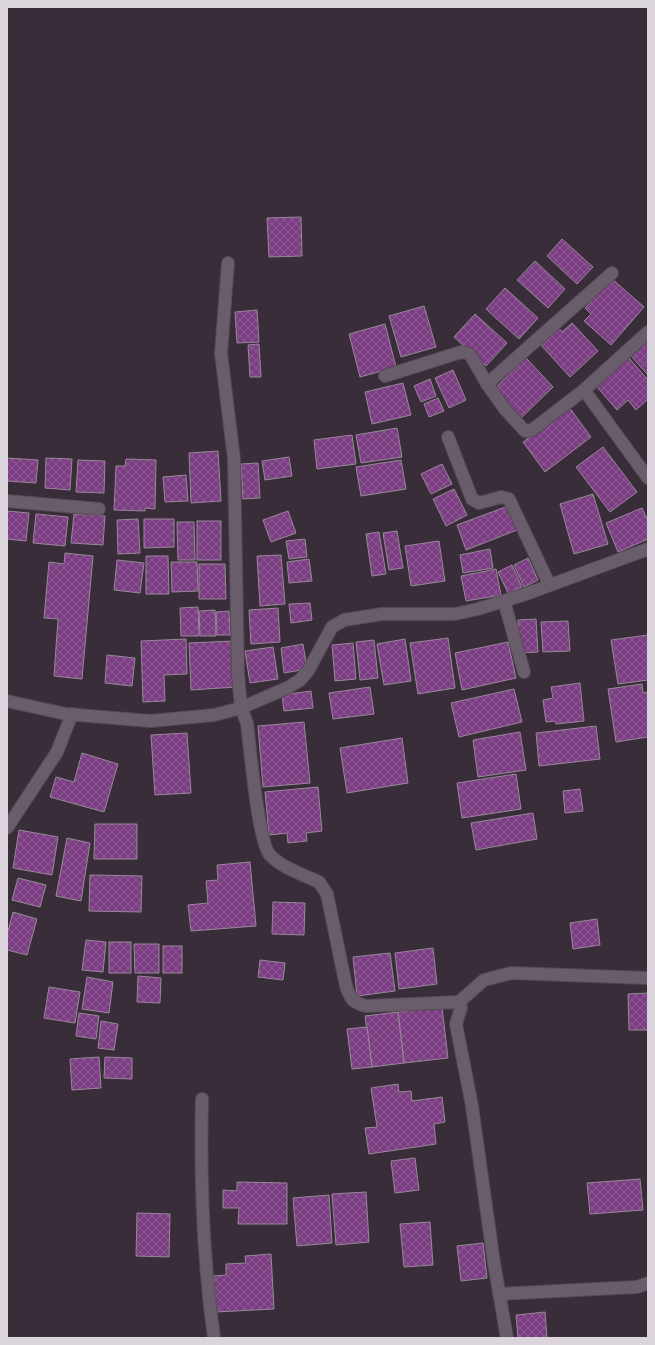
<svg xmlns="http://www.w3.org/2000/svg" width="655" height="1345" font-family="'Nunito Sans',sans-serif">
<style>
.building{fill:url(#building-cross-hatch);stroke:#978a98}
.lines{fill:none;stroke-linecap:round;stroke-linejoin:round}
.minor-casing{stroke:#544a55;stroke-width:14}
.minor{stroke:#6a5d6b;stroke-width:12}
</style>
<defs>
<pattern id="building-cross-hatch" width="8" height="8" patternUnits="userSpaceOnUse"><rect width="8" height="8" fill="#7c3e83"/><path d="M0 0l8 8M0 8l8-8" fill="none" stroke="#8e5994"/></pattern>
</defs>
<rect width="100%" height="100%" fill="#382d39"/>
<!-- building -->
<g class="building">
<path d="M 301,217 L 302,256 L 269,257 L 267,218 Z"/>
<path d="M 562,239 L 593,267 L 577,284 L 547,256 Z"/>
<path d="M 535,261 L 565,289 L 548,308 L 517,280 Z"/>
<path d="M 611,278 L 644,307 L 611,345 L 584,321 L 591,314 L 585,308 Z"/>
<path d="M 505,288 L 538,318 L 519,339 L 486,309 Z"/>
<path d="M 424,306 L 436,347 L 401,357 L 389,316 Z"/>
<path d="M 257,310 L 259,342 L 237,343 L 235,312 Z"/>
<path d="M 475,314 L 507,343 L 486,366 L 454,337 Z"/>
<path d="M 572,323 L 598,351 L 570,377 L 540,344 L 558,327 L 562,332 Z"/>
<path d="M 385,324 L 396,367 L 360,377 L 349,334 Z"/>
<path d="M 648,341 L 648,375 L 631,356 Z"/>
<path d="M 259,344 L 261,377 L 250,377 L 248,345 Z"/>
<path d="M 526,358 L 553,387 L 521,418 L 494,389 Z"/>
<path d="M 629,358 L 648,380 L 648,399 L 636,410 L 628,400 L 617,410 L 597,387 Z"/>
<path d="M 453,370 L 466,400 L 449,408 L 435,378 Z"/>
<path d="M 430,379 L 436,396 L 421,402 L 414,386 Z"/>
<path d="M 403,383 L 411,415 L 372,424 L 365,392 Z"/>
<path d="M 438,398 L 444,411 L 429,417 L 424,404 Z"/>
<path d="M 569,407 L 591,437 L 545,472 L 523,442 Z"/>
<path d="M 397,428 L 402,457 L 361,463 L 356,435 Z"/>
<path d="M 352,435 L 356,464 L 317,469 L 314,440 Z"/>
<path d="M 603,447 L 637,492 L 610,512 L 576,467 Z"/>
<path d="M 218,451 L 221,501 L 191,503 L 189,453 Z"/>
<path d="M 289,457 L 292,476 L 265,480 L 262,461 Z"/>
<path d="M 7,458 L 38,460 L 36,483 L 7,481 Z"/>
<path d="M 46,458 L 72,459 L 70,490 L 45,488 Z"/>
<path d="M 126,459 L 156,460 L 155,509 L 145,508 L 145,511 L 114,510 L 116,466 L 125,466 Z"/>
<path d="M 78,460 L 105,461 L 104,493 L 76,492 Z"/>
<path d="M 401,460 L 406,489 L 361,496 L 356,467 Z"/>
<path d="M 258,463 L 260,498 L 243,499 L 241,464 Z"/>
<path d="M 442,464 L 452,484 L 431,494 L 421,474 Z"/>
<path d="M 186,475 L 188,501 L 165,502 L 163,477 Z"/>
<path d="M 454,489 L 467,515 L 446,526 L 433,499 Z"/>
<path d="M 593,494 L 608,544 L 574,554 L 560,504 Z"/>
<path d="M 508,506 L 517,530 L 466,550 L 457,525 Z"/>
<path d="M 642,508 L 648,521 L 648,539 L 618,552 L 606,523 Z"/>
<path d="M 7,511 L 29,513 L 26,541 L 7,539 Z"/>
<path d="M 288,511 L 296,533 L 271,542 L 263,520 Z"/>
<path d="M 36,514 L 68,517 L 65,546 L 33,543 Z"/>
<path d="M 74,514 L 105,516 L 103,545 L 71,543 Z"/>
<path d="M 138,519 L 140,553 L 118,554 L 117,520 Z"/>
<path d="M 144,519 L 174,519 L 174,547 L 144,548 Z"/>
<rect x="197" y="521" width="24" height="39"/>
<path d="M 177,522 L 194,522 L 195,560 L 178,560 Z"/>
<path d="M 397,531 L 403,568 L 389,570 L 383,533 Z"/>
<path d="M 379,532 L 386,574 L 372,576 L 366,534 Z"/>
<path d="M 305,539 L 307,557 L 289,559 L 286,541 Z"/>
<path d="M 439,541 L 445,581 L 411,586 L 405,546 Z"/>
<path d="M 490,549 L 493,568 L 463,573 L 460,555 Z"/>
<path d="M 65,553 L 93,556 L 82,679 L 54,676 L 58,619 L 44,618 L 49,562 L 64,564 Z"/>
<path d="M 281,555 L 285,604 L 260,606 L 257,556 Z"/>
<path d="M 146,556 L 168,556 L 169,594 L 146,594 Z"/>
<path d="M 528,558 L 538,580 L 524,587 L 514,565 Z"/>
<path d="M 309,559 L 312,581 L 289,583 L 287,562 Z"/>
<path d="M 117,560 L 144,563 L 140,593 L 114,590 Z"/>
<path d="M 171,562 L 197,562 L 198,591 L 172,592 Z"/>
<path d="M 199,564 L 225,564 L 226,599 L 199,599 Z"/>
<path d="M 512,565 L 522,587 L 508,593 L 498,572 Z"/>
<path d="M 496,569 L 501,595 L 466,601 L 461,576 Z"/>
<path d="M 310,603 L 312,620 L 291,623 L 289,604 Z"/>
<path d="M 198,607 L 199,636 L 181,636 L 180,608 Z"/>
<path d="M 278,608 L 280,642 L 251,644 L 249,610 Z"/>
<path d="M 215,610 L 216,636 L 200,636 L 199,611 Z"/>
<path d="M 229,611 L 230,635 L 217,635 L 216,612 Z"/>
<path d="M 536,619 L 538,652 L 520,653 L 518,620 Z"/>
<path d="M 568,621 L 570,651 L 543,652 L 541,622 Z"/>
<path d="M 648,635 L 648,680 L 618,684 L 611,640 Z"/>
<path d="M 448,638 L 455,688 L 418,694 L 410,643 Z"/>
<path d="M 186,639 L 187,674 L 164,675 L 165,701 L 143,702 L 141,641 Z"/>
<path d="M 405,639 L 411,681 L 384,685 L 377,644 Z"/>
<path d="M 374,640 L 378,678 L 360,680 L 356,642 Z"/>
<path d="M 234,641 L 236,687 L 191,690 L 189,643 Z"/>
<path d="M 508,642 L 516,678 L 462,690 L 455,653 Z"/>
<path d="M 353,643 L 356,679 L 335,681 L 332,645 Z"/>
<path d="M 303,644 L 307,669 L 284,673 L 281,648 Z"/>
<path d="M 273,647 L 278,679 L 250,683 L 245,651 Z"/>
<path d="M 107,655 L 135,658 L 132,686 L 105,683 Z"/>
<path d="M 580,683 L 584,721 L 556,724 L 555,721 L 546,722 L 543,700 L 553,698 L 551,687 Z"/>
<path d="M 642,684 L 643,693 L 648,692 L 648,737 L 616,742 L 608,689 Z"/>
<path d="M 370,687 L 374,714 L 333,719 L 329,693 Z"/>
<path d="M 514,689 L 522,722 L 459,737 L 451,703 Z"/>
<path d="M 311,691 L 313,708 L 284,711 L 282,695 Z"/>
<path d="M 304,722 L 310,783 L 263,787 L 258,726 Z"/>
<path d="M 596,726 L 600,759 L 539,766 L 536,733 Z"/>
<path d="M 520,732 L 526,770 L 478,777 L 473,740 Z"/>
<path d="M 187,733 L 191,793 L 155,795 L 151,735 Z"/>
<path d="M 402,738 L 408,783 L 347,793 L 340,748 Z"/>
<path d="M 82,753 L 118,764 L 104,812 L 50,797 L 56,777 L 74,782 Z"/>
<path d="M 516,774 L 521,809 L 462,818 L 457,783 Z"/>
<path d="M 318,787 L 322,831 L 306,833 L 307,841 L 288,843 L 287,833 L 269,835 L 265,792 Z"/>
<path d="M 580,789 L 583,811 L 565,813 L 563,791 Z"/>
<path d="M 533,813 L 537,839 L 476,850 L 471,823 Z"/>
<path d="M 95,824 L 137,824 L 137,859 L 94,859 Z"/>
<path d="M 19,830 L 58,837 L 52,875 L 13,868 Z"/>
<path d="M 67,838 L 90,843 L 81,901 L 56,896 Z"/>
<path d="M 250,862 L 256,926 L 191,931 L 188,905 L 208,903 L 206,881 L 218,880 L 217,865 Z"/>
<path d="M 90,875 L 142,876 L 141,912 L 89,911 Z"/>
<path d="M 18,878 L 46,885 L 40,907 L 12,900 Z"/>
<path d="M 273,902 L 305,903 L 304,935 L 272,934 Z"/>
<path d="M 13,912 L 37,919 L 27,955 L 7,950 L 7,935 Z"/>
<path d="M 597,919 L 600,945 L 573,949 L 570,923 Z"/>
<path d="M 86,940 L 106,942 L 103,972 L 82,970 Z"/>
<rect x="109" y="942" width="22" height="31"/>
<path d="M 134,944 L 159,944 L 159,973 L 135,973 Z"/>
<rect x="163" y="946" width="19" height="27"/>
<path d="M 433,948 L 437,984 L 399,989 L 395,953 Z"/>
<path d="M 390,953 L 395,991 L 357,996 L 353,957 Z"/>
<path d="M 260,960 L 285,963 L 283,980 L 258,977 Z"/>
<path d="M 138,976 L 161,978 L 160,1003 L 137,1002 Z"/>
<path d="M 87,977 L 113,982 L 109,1013 L 82,1009 Z"/>
<path d="M 49,987 L 80,992 L 75,1023 L 44,1018 Z"/>
<path d="M 648,993 L 648,1030 L 629,1030 L 628,994 Z"/>
<path d="M 442,1007 L 448,1058 L 404,1063 L 398,1012 Z"/>
<path d="M 398,1012 L 404,1063 L 372,1067 L 365,1016 Z"/>
<path d="M 79,1013 L 99,1016 L 96,1039 L 76,1036 Z"/>
<path d="M 101,1021 L 118,1024 L 114,1050 L 98,1048 Z"/>
<path d="M 367,1027 L 372,1067 L 352,1069 L 347,1029 Z"/>
<path d="M 99,1057 L 101,1088 L 72,1090 L 70,1059 Z"/>
<path d="M 105,1057 L 132,1058 L 132,1079 L 104,1078 Z"/>
<path d="M 398,1084 L 399,1092 L 411,1091 L 412,1101 L 442,1097 L 445,1122 L 434,1124 L 436,1144 L 369,1154 L 365,1128 L 377,1127 L 371,1088 Z"/>
<path d="M 415,1158 L 419,1190 L 395,1193 L 391,1161 Z"/>
<path d="M 640,1179 L 643,1210 L 590,1214 L 587,1183 Z"/>
<path d="M 237,1182 L 287,1183 L 287,1224 L 238,1224 L 239,1208 L 223,1208 L 223,1190 L 237,1191 Z"/>
<path d="M 366,1192 L 369,1242 L 336,1245 L 332,1194 Z"/>
<path d="M 329,1195 L 332,1243 L 297,1246 L 293,1198 Z"/>
<path d="M 137,1213 L 170,1214 L 169,1257 L 136,1256 Z"/>
<path d="M 430,1222 L 433,1265 L 404,1267 L 400,1224 Z"/>
<path d="M 483,1243 L 487,1278 L 461,1281 L 457,1246 Z"/>
<path d="M 271,1254 L 274,1309 L 216,1312 L 214,1276 L 226,1275 L 226,1264 L 246,1263 L 245,1256 Z"/>
<path d="M 545,1312 L 547,1338 L 518,1338 L 516,1315 Z"/>
</g>
<g class="lines">
<!-- minor casing -->
<g class="minor-casing">
<g id="minor">
<path d="M 228,263 L 221,353 L 234,459 L 238,674 L 241,708 L 247,723 C 250,747 258,842 270,855 C 282,868 304,875 319,882 L 327,894 L 346,986 C 351,999 351,1002 366,1006 L 459,1002 L 461,1008 L 456,1024 L 472,1106 L 494,1263 L 507,1338"/>
<path d="M 385,376 L 461,352 L 470,354 L 487,384 L 612,273"/>
<path d="M 487,384 L 504,408 L 525,431 L 532,430 L 584,390 L 648,332"/>
<path d="M 584,390 L 648,478"/>
<path d="M 448,437 L 472,499 L 479,503 L 501,497 L 509,499 L 549,584"/>
<path d="M 7,501 L 99,509"/>
<path d="M 504,601 L 524,672"/>
<path d="M 7,701 L 66,714 L 150,721 L 214,715 L 241,708 L 289,687 L 300,680 L 308,671 L 332,627 L 344,620 L 382,614 L 455,614 L 478,609 L 526,594 L 648,549"/>
<path d="M 7,828 L 57,752 L 72,714"/>
<path d="M 459,1002 L 484,980 L 511,973 L 648,978"/>
<path d="M 202,1099 C 200,1179 203,1259 214,1338"/>
<path d="M 499,1294 L 637,1287 L 648,1283"/>
</g>
</g>
<!-- minor -->
<use href="#minor" class="minor"/>
</g>
<!-- border -->
<rect width="655" height="1345" fill="none" stroke="#dbd4dc" stroke-width="16"/>
</svg>
